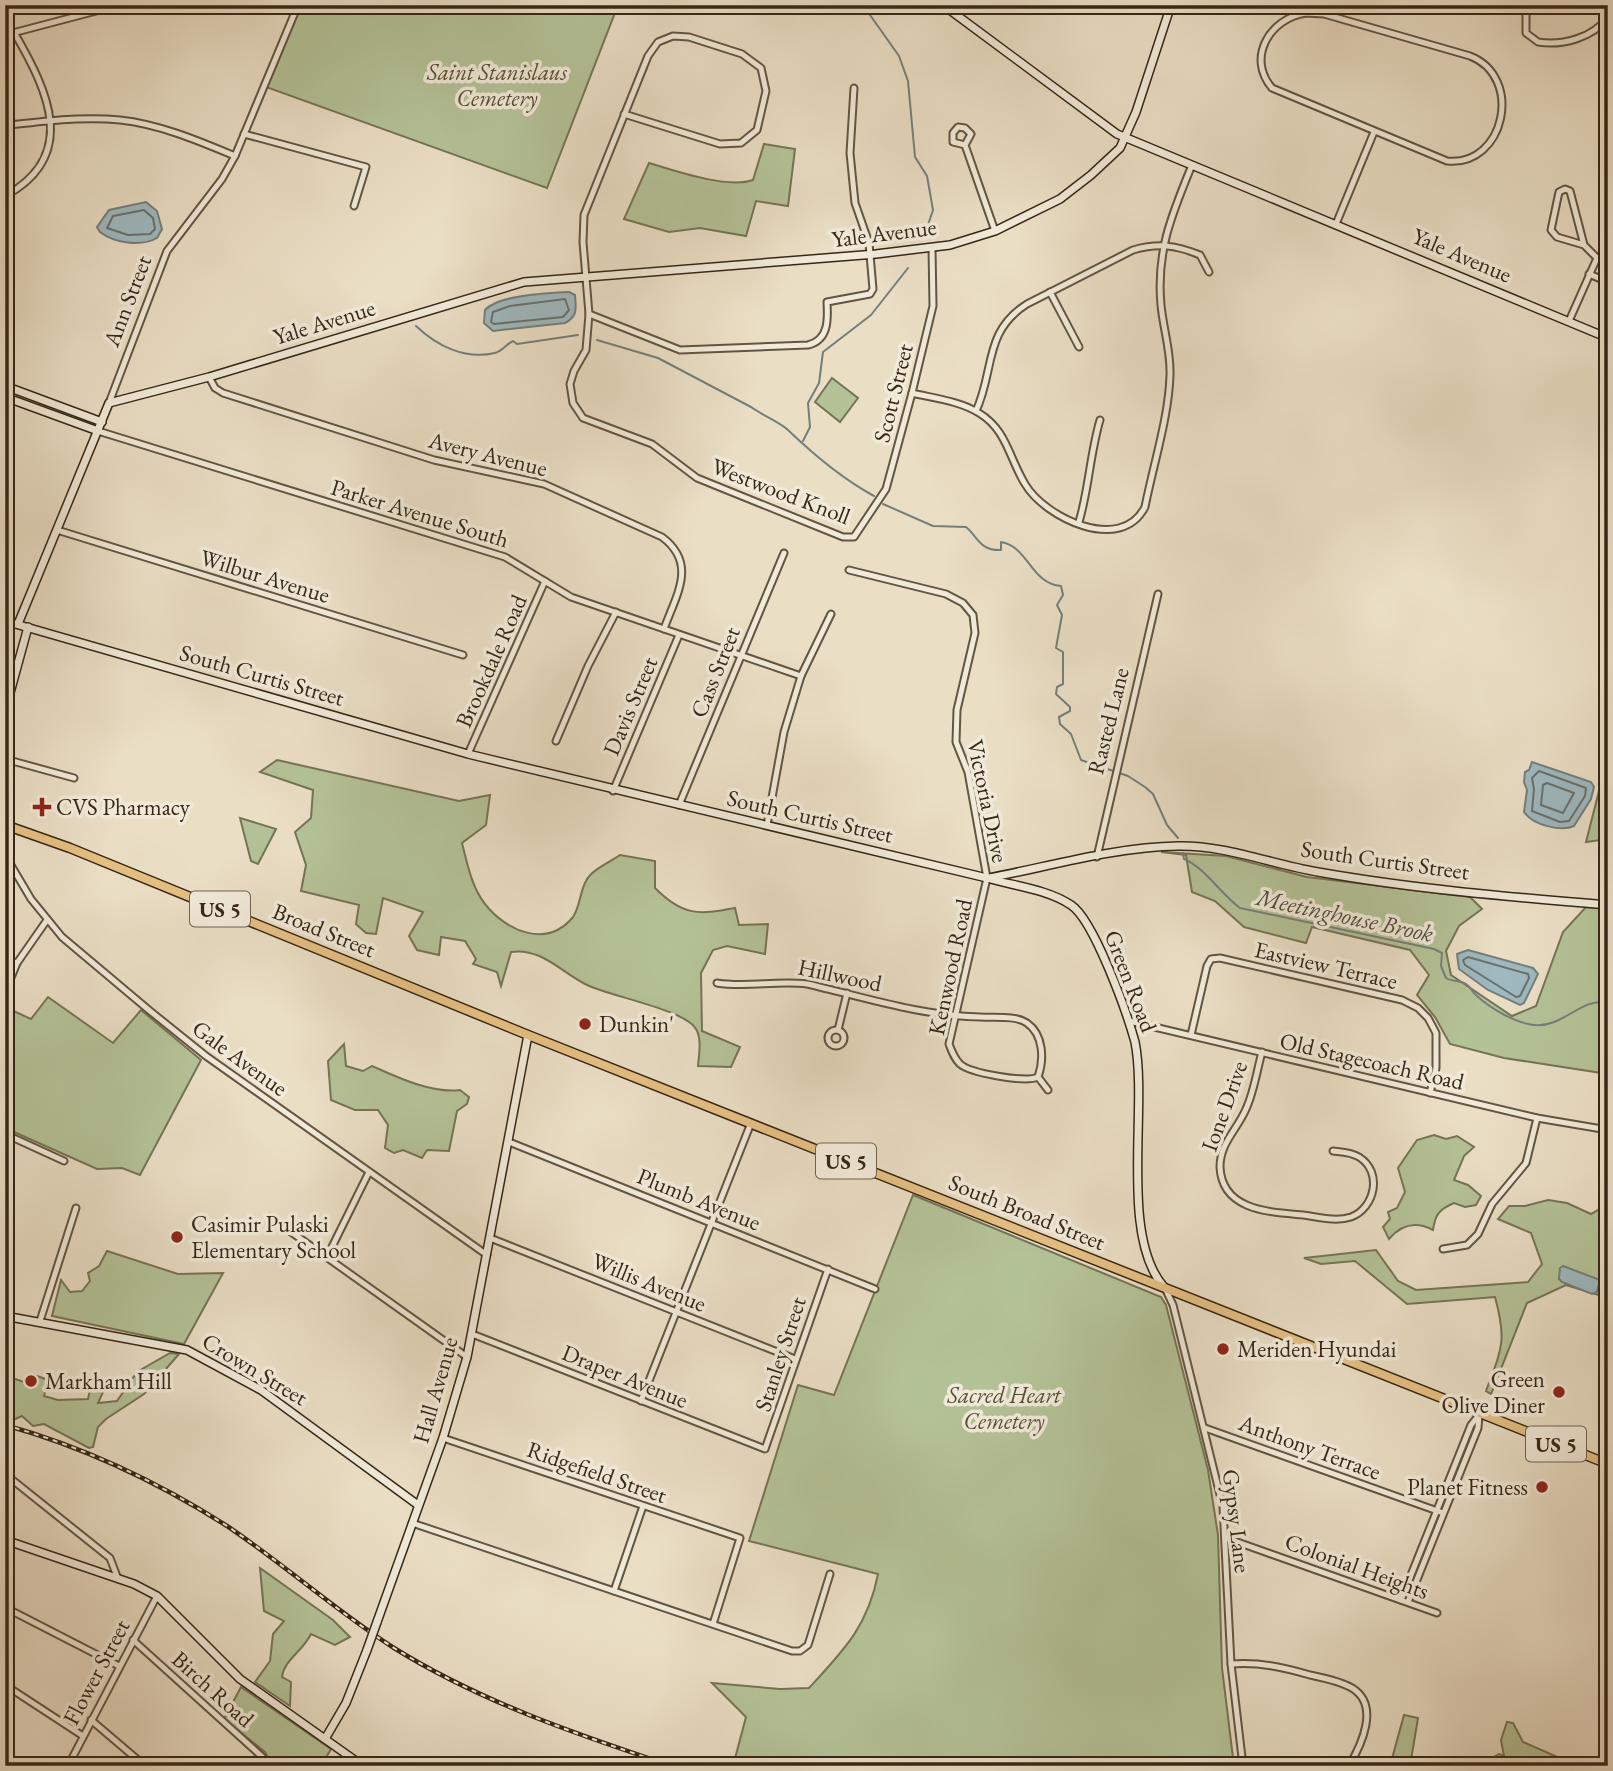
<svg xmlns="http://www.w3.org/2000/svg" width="1613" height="1771" font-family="'EB Garamond',serif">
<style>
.green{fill:#b4c297;stroke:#757456;stroke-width:2}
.water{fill:#9eb9c0;stroke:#747f7c;stroke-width:2}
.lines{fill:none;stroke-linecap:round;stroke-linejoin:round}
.shore{stroke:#6a706b;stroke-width:2}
.stream{stroke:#747f7c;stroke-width:2}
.street-casing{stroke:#635542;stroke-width:9}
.secondary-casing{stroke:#362716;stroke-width:10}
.primary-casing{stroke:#362716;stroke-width:11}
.street{stroke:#f1ead9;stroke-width:5}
.secondary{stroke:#f1ead9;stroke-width:7}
.primary{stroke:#e5bf82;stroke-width:8}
.rail-casing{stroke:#362716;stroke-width:4.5}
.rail{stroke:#f1ead9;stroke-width:2;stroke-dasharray:5;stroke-linecap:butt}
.secondary-bridge-casing{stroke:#362716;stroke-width:10;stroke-linecap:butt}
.secondary-bridge{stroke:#f1ead9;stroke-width:7}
.poi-dot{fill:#8f2418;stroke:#f1ead9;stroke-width:2.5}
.labels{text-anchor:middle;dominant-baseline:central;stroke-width:7;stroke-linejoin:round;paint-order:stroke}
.shield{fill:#f1ead9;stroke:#6e6250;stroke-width:2}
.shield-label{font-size:21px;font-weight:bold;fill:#362716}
.park-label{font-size:23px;font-style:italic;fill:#564e36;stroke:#f1ead9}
.street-label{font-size:23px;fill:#362716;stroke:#f1ead9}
.poi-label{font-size:23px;fill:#362716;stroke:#f1ead9;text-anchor:start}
.water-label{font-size:24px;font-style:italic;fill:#504c40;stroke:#f1ead9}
</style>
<rect width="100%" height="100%" fill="#eadec5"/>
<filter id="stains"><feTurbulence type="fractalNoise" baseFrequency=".00286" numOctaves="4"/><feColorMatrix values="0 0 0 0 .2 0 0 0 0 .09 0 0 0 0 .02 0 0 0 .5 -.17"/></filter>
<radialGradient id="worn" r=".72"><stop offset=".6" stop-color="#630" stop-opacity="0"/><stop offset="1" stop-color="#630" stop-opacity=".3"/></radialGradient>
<!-- green -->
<g class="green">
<path d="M 300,5 L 618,5 L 547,188 L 266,87 Z"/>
<path d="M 764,144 L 795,149 L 788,206 L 756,201 L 746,236 L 700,228 L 669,232 L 624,219 L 649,163 C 675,171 728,189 753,180 Z"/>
<path d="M 832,378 L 858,398 L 840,422 L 815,402 Z"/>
<path d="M 277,760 L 459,801 L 490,795 L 486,825 L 462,843 C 467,863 472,888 485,904 C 506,931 547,949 573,917 C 580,907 580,891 586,881 C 591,870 610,862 620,855 L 655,861 L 655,888 C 683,916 698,915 735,908 L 739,925 L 768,924 L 765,954 L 727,946 L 713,950 L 701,973 L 702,1031 L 740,1047 L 731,1067 L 698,1066 C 699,1054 702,1039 696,1029 C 686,1010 609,996 587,985 C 562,973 541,947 511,952 L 501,986 L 497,972 L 473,964 L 476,959 L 465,941 L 441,937 L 439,955 L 417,950 L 409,936 L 423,912 L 383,898 L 376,934 L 366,933 L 356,924 L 359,905 L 301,891 L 306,865 L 295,832 L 311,818 L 313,790 L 260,772 Z"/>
<path d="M 1599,791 L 1608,794 L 1608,839 L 1586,842 Z"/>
<path d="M 240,818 L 276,829 L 258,864 L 251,861 Z"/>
<path d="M 1161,852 L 1226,856 L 1307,877 L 1470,897 L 1482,909 L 1459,926 L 1446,951 L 1451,975 L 1512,1016 L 1536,1006 L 1563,932 L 1586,907 L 1608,908 L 1608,1074 L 1504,1058 L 1450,1044 L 1435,1017 L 1417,995 L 1429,975 L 1410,950 L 1312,927 L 1306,943 L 1244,927 L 1215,901 L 1192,892 L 1186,855 Z"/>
<path d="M 48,997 L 113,1043 L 141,1010 L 201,1060 L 140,1175 L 122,1168 L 97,1169 L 5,1128 L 5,1007 L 31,1019 Z"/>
<path d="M 344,1044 L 346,1066 L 363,1071 L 372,1066 C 397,1077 432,1094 460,1090 L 469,1097 L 467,1104 L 457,1111 L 449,1151 L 427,1150 L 422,1158 L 403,1150 L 394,1153 L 385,1148 L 388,1125 L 378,1110 L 355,1110 L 331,1100 L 328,1061 Z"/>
<path d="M 1434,1135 L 1446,1139 L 1457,1136 L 1474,1147 L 1464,1156 L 1454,1180 L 1468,1185 L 1481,1196 L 1476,1205 L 1465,1207 L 1454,1203 C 1440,1209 1435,1214 1433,1230 C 1416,1221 1401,1225 1389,1239 L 1383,1227 L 1390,1219 L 1388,1212 L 1397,1208 L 1405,1192 L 1398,1168 L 1417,1140 Z"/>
<path d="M 913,1195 L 1161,1297 L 1166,1305 L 1208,1470 L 1218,1535 L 1222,1668 L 1234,1766 L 733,1766 L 746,1717 L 712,1683 L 780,1689 L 809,1688 C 844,1650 868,1626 878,1574 L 749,1541 L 798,1385 L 834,1395 Z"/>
<path d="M 1548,1200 L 1567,1203 L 1591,1214 L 1608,1204 L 1608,1285 L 1605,1297 L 1566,1285 L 1527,1303 L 1491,1394 L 1486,1391 C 1502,1348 1507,1341 1495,1297 L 1407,1304 L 1355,1261 L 1321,1264 L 1304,1258 L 1376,1250 L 1398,1281 L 1416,1290 L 1528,1282 L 1542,1264 L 1531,1233 L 1498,1219 L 1509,1206 L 1525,1206 Z"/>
<path d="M 107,1251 L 178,1274 L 223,1273 L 184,1344 L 52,1316 L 61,1280 L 70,1292 L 82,1291 L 90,1281 L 88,1273 L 99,1266 Z"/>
<path d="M 170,1353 L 179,1354 L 144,1394 L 106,1419 L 98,1427 L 93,1447 L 89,1448 L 44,1424 L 33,1426 L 22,1416 L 13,1420 L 5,1419 L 5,1371 L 9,1377 L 33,1385 L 37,1376 L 48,1380 L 44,1396 L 58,1400 L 88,1399 L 90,1390 L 103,1392 L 98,1403 L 117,1401 L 137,1372 Z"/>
<path d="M 260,1568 L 333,1620 L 350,1637 L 335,1645 L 311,1634 C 303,1651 284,1660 282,1677 L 291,1682 L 290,1706 L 255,1682 L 270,1661 L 273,1634 L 284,1621 L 264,1611 Z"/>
<path d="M 241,1687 L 331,1749 L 321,1766 L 272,1766 L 265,1752 L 224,1719 Z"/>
<path d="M 1404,1715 L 1418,1718 L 1410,1766 L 1390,1766 Z"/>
<path d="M 1507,1722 L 1513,1723 L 1523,1742 L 1578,1766 L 1487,1766 L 1492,1758 L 1499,1754 L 1504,1756 L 1501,1740 Z"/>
</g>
<!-- water -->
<g class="water">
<path d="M 146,202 L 157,211 L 162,229 L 157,238 C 141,247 114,243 100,232 L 97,227 L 109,210 Z"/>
<path d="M 569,292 L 575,295 C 576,309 578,316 565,323 L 493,331 L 484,323 L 485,310 C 498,295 548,293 569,292 Z"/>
<path d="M 1532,762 L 1591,782 L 1594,787 L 1591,799 L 1574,826 C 1561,832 1533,825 1524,812 L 1527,790 L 1524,782 L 1525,772 L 1529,770 Z"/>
<path d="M 1468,950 L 1533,968 L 1538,974 L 1524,1003 L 1520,1005 L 1488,990 L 1459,969 L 1457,954 Z"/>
<path d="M 1563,1266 L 1600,1280 L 1597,1292 L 1592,1294 L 1562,1282 L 1559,1279 L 1560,1268 Z"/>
</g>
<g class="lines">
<!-- shore -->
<g class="shore">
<path d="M 144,210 L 153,218 L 155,229 L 150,234 L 128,235 L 107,228 L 113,216 Z"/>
<path d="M 565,299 L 569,310 L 563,317 L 494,324 L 491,322 L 493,312 L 510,306 Z"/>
<path d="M 1539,771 L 1586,788 L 1585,796 L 1569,821 L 1560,822 L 1532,811 L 1534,789 L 1532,778 Z"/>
<path d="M 1547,783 L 1574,793 L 1563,813 L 1541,805 L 1543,785 Z"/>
<path d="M 1468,957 L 1528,974 L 1529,978 L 1520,996 L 1516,997 L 1465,965 L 1463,960 Z"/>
</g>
<!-- stream -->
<g class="stream">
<path d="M 863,5 L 899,56 L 908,81 L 915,157 L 927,176 L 933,210 L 924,237"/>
<path d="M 416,326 C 437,346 465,360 495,353 C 503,351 506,344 513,341 L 517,344 L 578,335"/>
<path d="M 597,340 L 658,358 L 751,407 C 762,415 779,422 788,430 C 814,455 841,478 874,496"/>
<path d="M 803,441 L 810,427 L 808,403 L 819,383 L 823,352 L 871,315 L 908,268"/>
<path d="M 883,504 L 933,526 L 966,527 C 978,537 980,551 1001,550 L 1001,542 C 1028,546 1031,584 1061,586 L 1063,595 L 1057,605 L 1062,615 L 1056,648 L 1063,652 L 1063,684 L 1057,687 L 1056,694 L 1070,707 L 1070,711 L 1059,717 L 1060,724 L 1071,734 L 1081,760 L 1128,776 L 1145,787 L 1153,794 L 1167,825 L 1178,838"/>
<path d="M 1183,853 L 1184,859 C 1204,867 1221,894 1240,908 L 1434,949 L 1442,953 L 1441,966 L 1446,978 C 1452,982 1460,980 1466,984 C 1471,987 1472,992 1477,996 C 1490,1008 1515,1023 1534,1025 C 1562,1029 1585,994 1608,1004"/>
</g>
<!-- street casing -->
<g class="street-casing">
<g id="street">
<path d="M 1526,5 L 1526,33 L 1538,42 C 1562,46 1593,38 1608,17"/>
<path d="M 1525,6 L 1557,9 L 1569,5"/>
<path d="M 1306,13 L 1324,14 L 1470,56 C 1524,77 1505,167 1447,161 L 1272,88 C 1246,58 1270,18 1306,13 Z"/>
<path d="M 5,35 L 119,5"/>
<path d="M 624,114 L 720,144 L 741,143 L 757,130 L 766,91 L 761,68 L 742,54 L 689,37 L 673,36 L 658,42 L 648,56 L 584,215 L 583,242 L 589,314 L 586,350 L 574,371 L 570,384 L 573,403 L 583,418 L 652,444 L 697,478 L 843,537 L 854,537 L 886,489 L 912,393 L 933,306 L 932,248"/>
<path d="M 5,125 C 43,122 82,116 120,120 C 159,124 199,141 235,156"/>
<path d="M 244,134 L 366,167 L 354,206"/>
<path d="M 965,145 L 953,142 L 953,133 L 958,127 L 965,128 L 971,134 L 965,145 L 995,231"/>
<path d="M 5,196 C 79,156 48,91 15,34"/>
<path d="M 1336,224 L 1374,132"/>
<path d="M 1584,245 L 1557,237 L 1551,230 L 1559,192 L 1565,189 L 1570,191 L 1584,245 L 1597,258"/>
<path d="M 1589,274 L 1608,282"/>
<path d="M 1050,292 L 1079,347"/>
<path d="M 589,314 L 680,350 L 808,345 C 829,340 828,319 827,302 L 870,294 L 873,289 L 869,243 L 855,203 L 850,153 L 854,88"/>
<path d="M 1569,321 L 1597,258 L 1608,258"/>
<path d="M 209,377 L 215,388 L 223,393 L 434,460 L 544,484 L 662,537 C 698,564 676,595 664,629"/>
<path d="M 912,393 C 933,398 960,401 979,413 C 1007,430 1009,458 1025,484 C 1045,518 1121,554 1145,507 C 1153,466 1169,416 1170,375 C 1171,351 1163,328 1161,305 C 1156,251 1172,214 1192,165"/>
<path d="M 109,403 L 167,251 L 222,179 L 235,156 L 298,5"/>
<path d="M 976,411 C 995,370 983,332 1027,304 L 1133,250 C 1158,243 1176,245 1200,255 L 1209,272"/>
<path d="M 98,431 L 505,557 L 571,597 L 801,676"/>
<path d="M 1079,522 C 1089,488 1090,454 1100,420"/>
<path d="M 57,530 L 463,655"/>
<path d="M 849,570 L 946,594 L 963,603 L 973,615 L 975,633 L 957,710 L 956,742 L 968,772 L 987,878 L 949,1044 C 952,1052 954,1058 960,1064 C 970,1073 1025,1083 1038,1077"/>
<path d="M 556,741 L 588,666 L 616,612"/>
<path d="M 468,754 L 545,581"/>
<path d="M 5,759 L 74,778"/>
<path d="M 613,791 L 679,635"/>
<path d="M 679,805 L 784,553"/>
<path d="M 767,825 L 784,732 L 801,676 L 831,614"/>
<path d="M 5,855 L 31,899 L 62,937 L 150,1011 L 206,1056 L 487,1255"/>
<path d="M 1097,857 L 1158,594"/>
<path d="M 5,959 L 17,963"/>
<path d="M 717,983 C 747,988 777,980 807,984 C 864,997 921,1016 980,1017 C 994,1018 1015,1015 1027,1023 C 1044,1035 1044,1060 1038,1077 L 1048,1090"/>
<path d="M 5,992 L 17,963 L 47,920"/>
<path d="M 1129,1021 L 1537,1118 L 1608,1130"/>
<path d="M 838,1030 L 847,993"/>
<circle cx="836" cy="1038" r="8"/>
<path d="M 1191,1035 L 1207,966 L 1211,959 L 1220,958 L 1402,1000 L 1418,1008 L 1428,1018 L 1436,1033 L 1436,1068 L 1430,1093"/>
<path d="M 1262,1052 C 1257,1070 1254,1092 1246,1109 C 1237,1130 1220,1143 1220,1167 C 1222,1211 1270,1212 1303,1215 C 1318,1217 1336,1222 1351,1217 C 1375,1208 1383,1172 1359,1157 C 1351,1152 1342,1152 1333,1151"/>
<path d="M 5,1134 L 64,1161"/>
<path d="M 509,1142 L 875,1289"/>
<path d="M 270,1217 L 467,1357"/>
<path d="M 490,1238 L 795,1359"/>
<path d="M 1443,1249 L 1467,1245 L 1478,1234 L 1492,1204 L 1526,1163 L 1537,1118"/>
<path d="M 327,1257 L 369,1172"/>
<path d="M 1165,1288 L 1173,1305 L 1223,1507 L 1231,1664 L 1243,1766"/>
<path d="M 40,1321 L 76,1208"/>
<path d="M 472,1334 L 765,1449 L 828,1269"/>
<path d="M 641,1401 L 751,1123"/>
<path d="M 1205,1428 L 1443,1513"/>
<path d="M 443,1438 L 740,1538 L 713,1624"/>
<path d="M 5,1474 L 110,1558 L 118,1579"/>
<path d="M 412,1523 L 792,1651 L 800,1651 L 808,1645 L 830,1574"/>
<path d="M 1226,1538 L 1437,1613"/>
<path d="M 614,1591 L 643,1506"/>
<path d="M 1401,1600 L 1471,1425 L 1479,1415"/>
<path d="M 1408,1602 L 1478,1428 L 1479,1415"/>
<path d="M 10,1610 L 119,1666"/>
<path d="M 133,1640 L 269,1763"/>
<path d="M 1231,1664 C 1260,1662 1282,1667 1310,1675 C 1324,1678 1340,1681 1352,1688 C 1380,1705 1362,1744 1349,1766"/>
<path d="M 5,1685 L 83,1736"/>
<path d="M 91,1720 L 145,1766"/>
<path d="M 68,1766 L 157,1596"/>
</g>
</g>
<!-- secondary casing -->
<g class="secondary-casing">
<g id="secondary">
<path d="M 943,5 L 1117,134 L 1608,338"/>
<path d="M 5,386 L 102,422"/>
<path d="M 5,397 L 98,431"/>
<path d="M 5,621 L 468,754 L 987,878 C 1014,886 1047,889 1071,905 C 1094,920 1127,1013 1135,1042 C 1148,1108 1119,1236 1164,1287"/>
<path d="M 18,624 L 109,403 L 209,377 L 524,282 L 876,254 L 950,245 L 995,231 L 1060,199 L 1091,175 L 1120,148 L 1136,112 L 1171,5"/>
<path d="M 5,711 L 28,627"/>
<path d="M 989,878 C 1051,866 1115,847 1178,846 C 1225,845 1271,864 1318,872 C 1414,889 1511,897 1608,905"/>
<path d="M 5,1316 L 187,1350 L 261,1390 L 418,1505"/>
<path d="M 5,1540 L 134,1584 L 157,1596 L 240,1679 L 363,1766"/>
<path d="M 377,1622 L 443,1438 L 467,1357 L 528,1035"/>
<path d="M 325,1739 L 346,1703 L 367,1650"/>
</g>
</g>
<!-- primary casing -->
<g class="primary-casing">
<path id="primary" d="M 5,825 L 70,848 L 528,1035 L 1608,1464"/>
</g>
<!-- street -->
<use href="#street" class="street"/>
<!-- secondary -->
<use href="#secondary" class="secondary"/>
<!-- primary -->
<use href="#primary" class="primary"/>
<!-- rail casing -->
<g class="rail-casing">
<path id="rail" d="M 5,1425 C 84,1447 158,1482 227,1526 C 284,1564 336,1611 394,1648 C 481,1702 576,1734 672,1766"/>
</g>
<!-- rail -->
<use href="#rail" class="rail"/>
<!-- secondary-bridge casing -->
<g class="secondary-bridge-casing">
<path id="secondary-bridge" d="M 367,1650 L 377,1622"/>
</g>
<!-- secondary-bridge -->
<use href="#secondary-bridge" class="secondary-bridge"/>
</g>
<!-- markers -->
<g class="poi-dot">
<path d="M38.5 796.5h7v7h7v7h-7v7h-7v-7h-7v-7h7z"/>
<circle cx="585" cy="1024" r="7"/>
<circle cx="177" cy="1237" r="7"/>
<circle cx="1223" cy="1349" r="7"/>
<circle cx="31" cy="1381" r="7"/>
<circle cx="1559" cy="1392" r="7"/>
<circle cx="1542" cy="1487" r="7"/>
</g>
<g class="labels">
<!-- shield labels -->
<g class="shield">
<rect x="190" y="891.5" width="60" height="35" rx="5"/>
<rect x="816" y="1143.5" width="60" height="35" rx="5"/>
<rect x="1526" y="1426.5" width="60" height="35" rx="5"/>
</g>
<g class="shield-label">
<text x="220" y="909">US 5</text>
<text x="846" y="1161">US 5</text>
<text x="1556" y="1444">US 5</text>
</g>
<!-- park labels -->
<g class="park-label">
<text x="497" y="72">Saint Stanislaus<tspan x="497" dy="26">Cemetery</tspan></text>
<text x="1004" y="1395">Sacred Heart<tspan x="1004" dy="26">Cemetery</tspan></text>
</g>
<!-- street labels -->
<g class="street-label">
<text transform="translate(884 233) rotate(-7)">Yale Avenue</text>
<text transform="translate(1462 255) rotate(23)">Yale Avenue</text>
<text transform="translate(127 301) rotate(-69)">Ann Street</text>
<text transform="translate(324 322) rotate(-17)">Yale Avenue</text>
<text transform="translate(893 393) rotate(-76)">Scott Street</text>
<text transform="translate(488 454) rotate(14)">Avery Avenue</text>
<text transform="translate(781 491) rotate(21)">Westwood Knoll</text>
<text transform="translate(420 513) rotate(17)">Parker Avenue South</text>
<text transform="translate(265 576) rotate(17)">Wilbur Avenue</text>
<text transform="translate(491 661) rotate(-66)">Brookdale Road</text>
<text transform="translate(715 672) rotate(-68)">Cass Street</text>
<text transform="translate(262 675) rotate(16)">South Curtis Street</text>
<text transform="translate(630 706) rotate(-67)">Davis Street</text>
<text transform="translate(1108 721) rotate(-76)">Rasted Lane</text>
<text transform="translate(988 801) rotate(78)">Victoria Drive</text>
<text transform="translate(810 816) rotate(13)">South Curtis Street</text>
<text transform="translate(1385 860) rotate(8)">South Curtis Street</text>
<text transform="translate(324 930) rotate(22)">Broad Street</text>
<text transform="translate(1326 965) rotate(13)">Eastview Terrace</text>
<text transform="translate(950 967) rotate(-78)">Kenwood Road</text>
<text transform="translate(840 975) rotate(12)">Hillwood</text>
<text transform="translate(1131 981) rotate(69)">Green Road</text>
<text transform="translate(240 1058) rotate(36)">Gale Avenue</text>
<text transform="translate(1372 1061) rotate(13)">Old Stagecoach Road</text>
<text transform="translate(1224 1106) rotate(-70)">Ione Drive</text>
<text transform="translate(699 1199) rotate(22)">Plumb Avenue</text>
<text transform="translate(1027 1212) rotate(22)">South Broad Street</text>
<text transform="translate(649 1282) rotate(22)">Willis Avenue</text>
<text transform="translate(780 1354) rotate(-72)">Stanley Street</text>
<text transform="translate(255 1369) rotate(31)">Crown Street</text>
<text transform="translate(625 1376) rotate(22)">Draper Avenue</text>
<text transform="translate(435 1390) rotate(-74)">Hall Avenue</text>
<text transform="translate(1310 1447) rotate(20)">Anthony Terrace</text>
<text transform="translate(597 1472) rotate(19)">Ridgefield Street</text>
<text transform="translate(1237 1521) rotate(83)">Gypsy Lane</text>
<text transform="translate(1357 1566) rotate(20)">Colonial Heights</text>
<text transform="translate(96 1672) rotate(-62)">Flower Street</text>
<text transform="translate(213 1689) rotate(42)">Birch Road</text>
</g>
<!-- poi labels -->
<g class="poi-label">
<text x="56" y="807">CVS Pharmacy</text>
<text x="599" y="1024">Dunkin'</text>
<text x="191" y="1224">Casimir Pulaski<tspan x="191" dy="26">Elementary School</tspan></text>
<text x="1237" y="1349">Meriden Hyundai</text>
<text x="1545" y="1379" text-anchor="end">Green<tspan x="1545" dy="26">Olive Diner</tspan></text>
<text x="45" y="1381">Markham Hill</text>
<text x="1528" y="1487" text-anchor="end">Planet Fitness</text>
</g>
<!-- water labels -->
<g class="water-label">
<text transform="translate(1345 915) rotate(12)">Meetinghouse Brook</text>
</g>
</g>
<!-- margin -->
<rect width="1613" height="1771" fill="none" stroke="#eadec5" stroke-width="28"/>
<rect x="7" y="7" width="1599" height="1757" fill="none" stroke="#362716" stroke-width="3.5"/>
<rect x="14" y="14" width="1585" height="1743" fill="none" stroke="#362716" stroke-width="2"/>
<rect width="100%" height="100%" filter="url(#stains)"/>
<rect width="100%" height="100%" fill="url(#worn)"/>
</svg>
